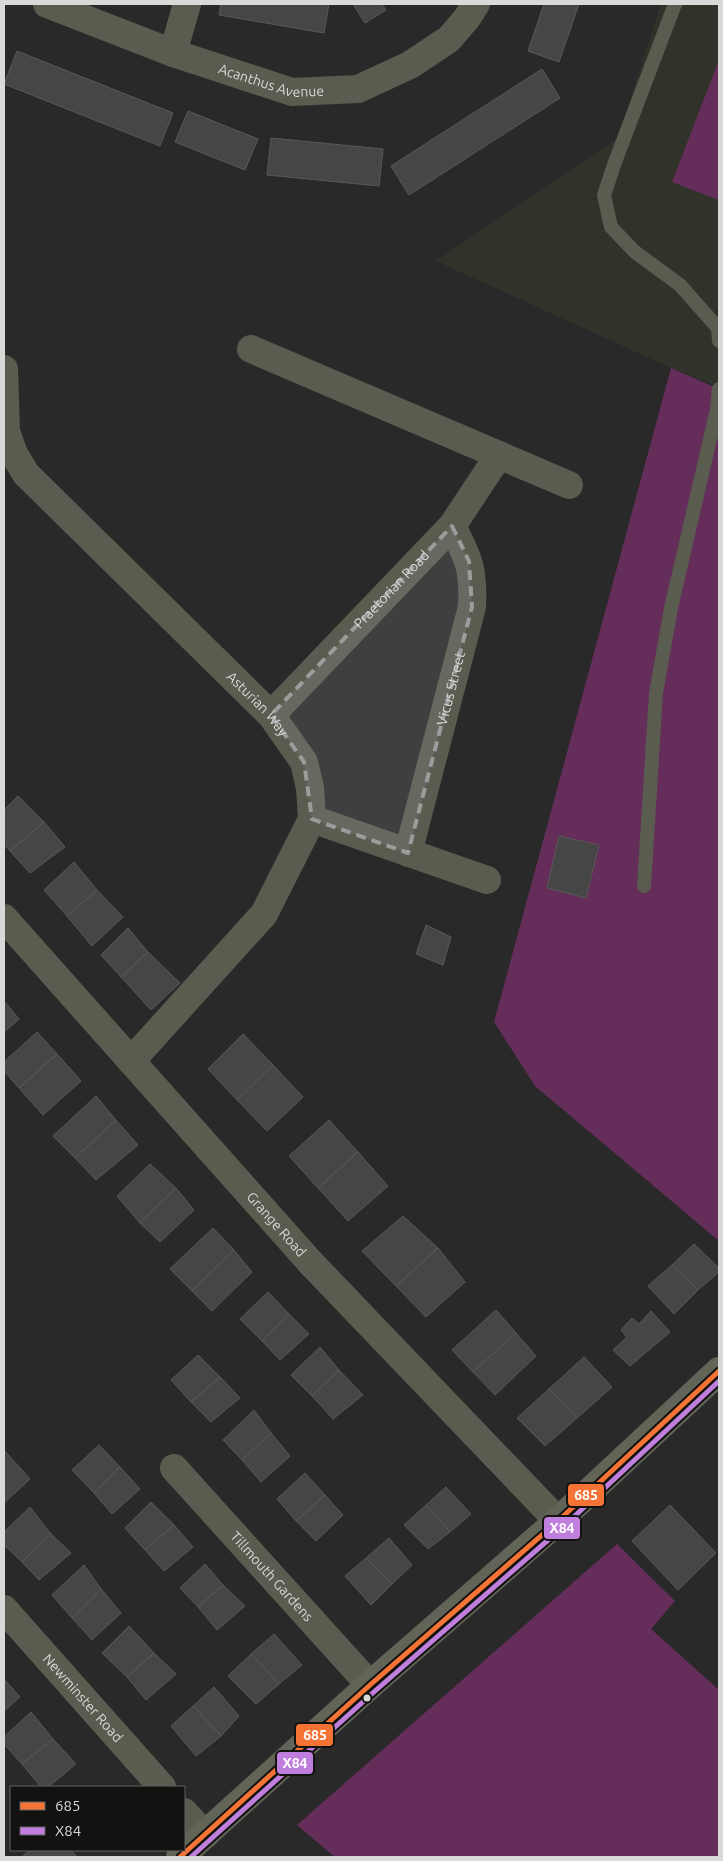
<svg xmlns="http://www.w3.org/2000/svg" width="723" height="1861" font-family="Ubuntu,sans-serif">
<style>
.built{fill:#31332b}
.green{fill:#652d5a}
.building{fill:#454645;stroke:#595958}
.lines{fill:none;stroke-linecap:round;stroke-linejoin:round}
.lane{stroke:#5a5c50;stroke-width:14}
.street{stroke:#5a5c50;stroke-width:28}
.primary{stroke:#626457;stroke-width:28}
.bus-1-casing{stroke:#121311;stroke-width:9}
.bus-2-casing{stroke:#121311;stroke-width:9}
.bus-1{stroke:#f57335;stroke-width:5}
.bus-2{stroke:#c07fdc;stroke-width:5}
.marked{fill:#9b9c9b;fill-opacity:0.2;stroke:#9b9c9b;stroke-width:4;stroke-dasharray:10 6;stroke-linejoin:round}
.bus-dot{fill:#d9dad8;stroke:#121311;stroke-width:2}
.labels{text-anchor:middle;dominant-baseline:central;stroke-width:4.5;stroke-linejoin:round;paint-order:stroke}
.street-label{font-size:14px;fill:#d9dad8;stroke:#121311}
.line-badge{stroke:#121311;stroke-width:2}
.badge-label{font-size:14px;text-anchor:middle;font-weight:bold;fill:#fff}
</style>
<rect width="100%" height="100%" fill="#292929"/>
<!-- built -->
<path class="built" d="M 661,4 L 719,4 L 719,387 L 671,368 L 436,261 L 618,138 Z"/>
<!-- green -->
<g class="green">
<path d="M 719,60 L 719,200 L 672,182 Z"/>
<path d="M 671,368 L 719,389 L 719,1241 L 535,1086 L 494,1022 Z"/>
<path d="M 617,1544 L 675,1601 L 651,1629 L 719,1690 L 719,1857 L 335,1857 L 297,1825 Z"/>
</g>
<!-- building -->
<g class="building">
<path d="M 221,4 L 329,4 L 324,33 L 219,15 Z"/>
<path d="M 353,4 L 382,4 L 386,10 L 365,23 Z"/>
<path d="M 544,4 L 579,4 L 559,62 L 528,51 Z"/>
<path d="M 17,51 L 173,113 L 160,146 L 4,84 Z"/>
<path d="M 542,69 L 560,98 L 409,195 L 391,166 Z"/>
<path d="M 188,111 L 258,139 L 245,170 L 175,142 Z"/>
<path d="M 271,138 L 383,149 L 379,186 L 267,175 Z"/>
<path d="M 18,796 L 44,822 L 10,851 L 4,844 L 4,810 Z"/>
<path d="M 44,822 L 65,847 L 30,873 L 10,851 Z"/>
<path d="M 559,836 L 599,845 L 586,898 L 547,888 Z"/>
<path d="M 74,862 L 97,890 L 67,916 L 44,890 Z"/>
<path d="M 97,890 L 123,917 L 92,946 L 67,916 Z"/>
<path d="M 426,925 L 451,937 L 443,965 L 416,954 Z"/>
<path d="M 128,928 L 148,952 L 121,977 L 101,955 Z"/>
<path d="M 148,952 L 180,983 L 151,1010 L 121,977 Z"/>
<path d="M 4,1001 L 19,1019 L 4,1032 Z"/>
<path d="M 37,1032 L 57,1054 L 19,1088 L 4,1071 L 4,1062 Z"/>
<path d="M 243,1034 L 273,1065 L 237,1100 L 208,1069 Z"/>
<path d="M 57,1054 L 81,1081 L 43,1115 L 19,1088 Z"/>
<path d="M 273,1065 L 303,1097 L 267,1131 L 237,1100 Z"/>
<path d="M 96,1096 L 116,1120 L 75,1158 L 53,1136 Z"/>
<path d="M 116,1120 L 138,1145 L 96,1180 L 75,1158 Z"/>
<path d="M 329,1120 L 358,1152 L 318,1188 L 289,1156 Z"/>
<path d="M 358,1152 L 388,1186 L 348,1221 L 318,1188 Z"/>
<path d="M 150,1164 L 176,1188 L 140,1223 L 117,1196 Z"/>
<path d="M 176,1188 L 194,1210 L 160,1242 L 140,1223 Z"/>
<path d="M 403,1216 L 438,1248 L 396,1286 L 362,1251 Z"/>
<path d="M 213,1228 L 234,1250 L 192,1291 L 170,1269 Z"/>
<path d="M 694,1244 L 719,1268 L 719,1272 L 698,1290 L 672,1265 Z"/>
<path d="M 438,1248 L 465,1282 L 426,1317 L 396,1286 Z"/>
<path d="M 234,1250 L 252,1272 L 212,1311 L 192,1291 Z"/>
<path d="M 672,1265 L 698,1290 L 674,1314 L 648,1286 Z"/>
<path d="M 268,1292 L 289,1314 L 262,1341 L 240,1319 Z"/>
<path d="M 496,1310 L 516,1333 L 473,1372 L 452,1350 Z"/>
<path d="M 651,1311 L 670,1332 L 630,1366 L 613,1350 L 627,1337 L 621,1330 L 632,1318 L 639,1324 Z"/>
<path d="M 289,1314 L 309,1334 L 280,1360 L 262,1341 Z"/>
<path d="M 516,1333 L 536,1356 L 495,1395 L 473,1372 Z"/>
<path d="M 320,1347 L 339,1370 L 312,1396 L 291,1375 Z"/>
<path d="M 198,1355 L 220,1377 L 191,1402 L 171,1380 Z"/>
<path d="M 584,1357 L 612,1387 L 577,1418 L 549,1389 Z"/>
<path d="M 339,1370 L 363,1395 L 333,1419 L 312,1396 Z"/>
<path d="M 220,1377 L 240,1398 L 211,1422 L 191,1402 Z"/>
<path d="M 549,1389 L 577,1418 L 545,1446 L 517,1418 Z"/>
<path d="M 254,1410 L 271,1433 L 242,1460 L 223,1440 Z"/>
<path d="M 271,1433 L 290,1456 L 261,1482 L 242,1460 Z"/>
<path d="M 99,1445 L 120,1467 L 94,1493 L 72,1470 Z"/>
<path d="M 4,1450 L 30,1479 L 4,1503 Z"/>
<path d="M 120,1467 L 140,1489 L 112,1514 L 94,1493 Z"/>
<path d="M 305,1473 L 325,1495 L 296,1521 L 277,1499 Z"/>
<path d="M 446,1487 L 471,1514 L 450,1532 L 426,1505 Z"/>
<path d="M 325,1495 L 343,1515 L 316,1541 L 296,1521 Z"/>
<path d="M 151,1502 L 174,1525 L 145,1550 L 125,1528 Z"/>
<path d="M 426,1505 L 450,1532 L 428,1549 L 404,1525 Z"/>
<path d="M 670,1505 L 716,1553 L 678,1590 L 632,1541 Z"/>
<path d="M 30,1507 L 50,1533 L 22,1562 L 4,1545 L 4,1532 Z"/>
<path d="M 174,1525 L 193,1547 L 164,1571 L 145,1550 Z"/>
<path d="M 50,1533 L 71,1553 L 39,1580 L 22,1562 Z"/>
<path d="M 389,1538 L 412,1565 L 392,1584 L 366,1558 Z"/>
<path d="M 366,1558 L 392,1584 L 371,1605 L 345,1576 Z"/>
<path d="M 205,1564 L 223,1585 L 198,1607 L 180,1588 Z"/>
<path d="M 84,1565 L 101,1589 L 72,1618 L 52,1595 Z"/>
<path d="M 223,1585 L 245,1606 L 217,1630 L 198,1607 Z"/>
<path d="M 101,1589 L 121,1613 L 92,1640 L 72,1618 Z"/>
<path d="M 129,1626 L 154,1653 L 127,1677 L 102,1653 Z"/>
<path d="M 274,1634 L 302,1665 L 279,1684 L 251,1654 Z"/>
<path d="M 154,1653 L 176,1674 L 146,1700 L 127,1677 Z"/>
<path d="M 251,1654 L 279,1684 L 256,1704 L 228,1676 Z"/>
<path d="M 4,1679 L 20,1697 L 4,1711 Z"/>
<path d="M 214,1687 L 239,1716 L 221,1736 L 193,1706 Z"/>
<path d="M 193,1706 L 221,1736 L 196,1756 L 171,1726 Z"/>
<path d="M 31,1712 L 53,1739 L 22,1764 L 4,1744 L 4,1737 Z"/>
<path d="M 53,1739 L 76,1764 L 48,1787 L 41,1787 L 22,1764 Z"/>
<path d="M 30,1850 L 71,1850 L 77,1857 L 22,1857 Z"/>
</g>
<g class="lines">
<!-- lane -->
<g class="lane">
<path d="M 675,4 L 615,162 L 604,195 L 611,227 L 635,252 L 680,285 L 718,328 L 719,341"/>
<path d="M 644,886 L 656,693 L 671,608 L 717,409 L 719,389"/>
</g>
<!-- street -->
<g class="street">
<path id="s1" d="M 47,4 L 173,53 L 292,92 L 358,89 L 410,65 L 449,39 L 467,18 L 476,4"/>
<path d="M 173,53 L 187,4"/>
<path d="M 251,349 L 569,485"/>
<path id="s2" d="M 4,369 L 6,431 L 14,454 L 26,474 L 271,715 L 304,762 L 310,788 L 312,819 L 264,914 L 131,1061"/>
<path id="s3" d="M 271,715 L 452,526 L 499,455"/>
<path d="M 312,819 L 487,880"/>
<path id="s4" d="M 408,853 L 472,607 C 474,570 469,559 452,526"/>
<path id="s5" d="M 4,918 L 310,1262 L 558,1521"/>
<path id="s6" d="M 174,1468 L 370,1685"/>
<path id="s7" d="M 4,1609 L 162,1787"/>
<path d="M 184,1812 L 205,1835"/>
</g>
<!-- primary -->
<path class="primary" d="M 180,1857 L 370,1685 L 558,1521 L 719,1371"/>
<!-- bus-1 casing -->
<g class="bus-1-casing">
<path id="bus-1" d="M 180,1857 L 370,1685 L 558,1521 L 719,1371"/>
</g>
<!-- bus-2 casing -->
<g class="bus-2-casing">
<path id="bus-2" d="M 191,1857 L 375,1691 L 563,1527 L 719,1381"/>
</g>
<!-- bus-1 -->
<use href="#bus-1" class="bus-1"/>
<!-- bus-2 -->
<use href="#bus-2" class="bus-2"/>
</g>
<!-- marked area -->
<path class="marked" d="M 452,526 L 469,561 L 472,607 L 408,853 L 312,819 L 304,762 L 271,715 Z"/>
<!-- markers -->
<circle class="bus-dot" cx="367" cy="1698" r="4.5"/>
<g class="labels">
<!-- street labels -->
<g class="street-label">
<text stroke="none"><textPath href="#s1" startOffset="238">Acanthus Avenue</textPath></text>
<text stroke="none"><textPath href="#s3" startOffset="174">Praetorian Road</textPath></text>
<text stroke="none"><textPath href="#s4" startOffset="170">Vicus Street</textPath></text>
<text stroke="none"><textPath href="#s2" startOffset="436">Asturian Way</textPath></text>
<text stroke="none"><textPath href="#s5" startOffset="410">Grange Road</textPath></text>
<text stroke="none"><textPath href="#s6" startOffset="146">Tillmouth Gardens</textPath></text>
<text stroke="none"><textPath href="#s7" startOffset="119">Newminster Road</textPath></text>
</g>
</g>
<g class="line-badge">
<rect x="567" y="1483" width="38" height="24" rx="5" fill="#f57335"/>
<rect x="543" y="1516" width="38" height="24" rx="5" fill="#c07fdc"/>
<rect x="295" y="1723" width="39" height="24" rx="5" fill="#f57335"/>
<rect x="276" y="1751" width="38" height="24" rx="5" fill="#c07fdc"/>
</g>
<g class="badge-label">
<text x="586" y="1500">685</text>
<text x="562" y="1533">X84</text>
<text x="315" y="1740">685</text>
<text x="295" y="1768">X84</text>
</g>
<!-- border -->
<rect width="723" height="1861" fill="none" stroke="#d9dad8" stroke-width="10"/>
<!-- legend -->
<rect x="10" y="1786" width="175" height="65" fill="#121311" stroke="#626361"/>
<rect x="20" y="1802" width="25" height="8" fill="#f57335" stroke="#626361"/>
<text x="55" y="1811" font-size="15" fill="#d9dad8">685</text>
<rect x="20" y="1827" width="25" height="8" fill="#c07fdc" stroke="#626361"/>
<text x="55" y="1836" font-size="15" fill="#d9dad8">X84</text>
</svg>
